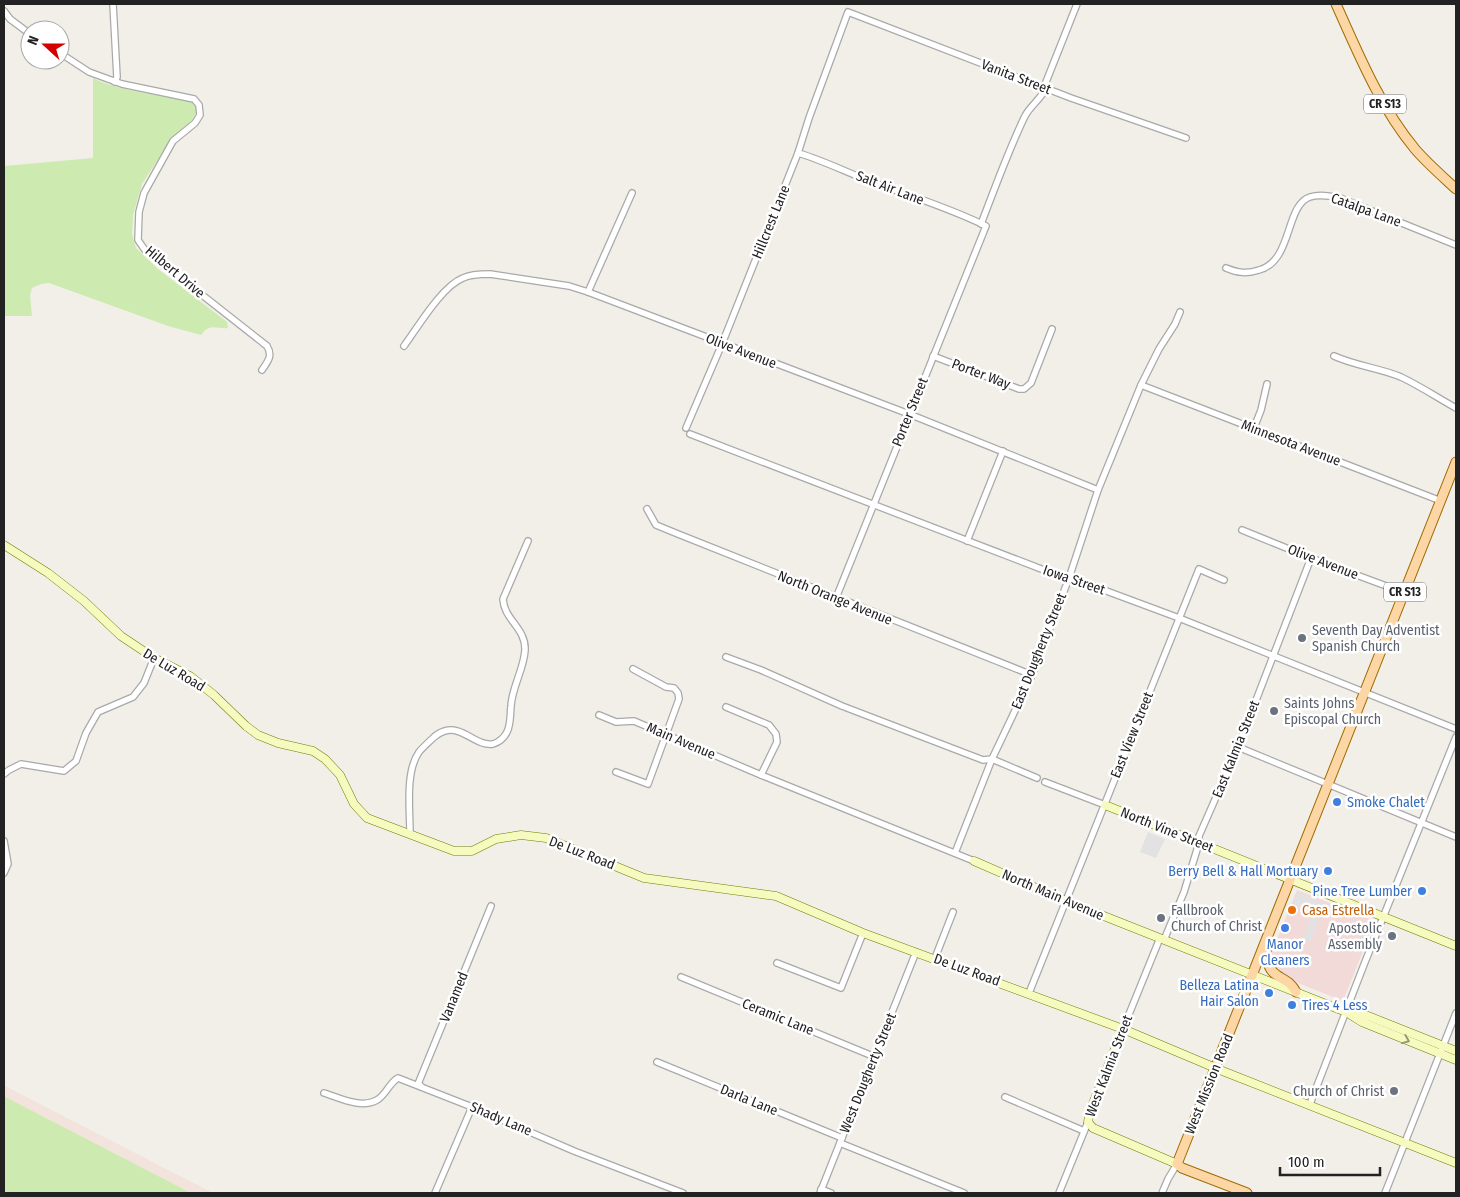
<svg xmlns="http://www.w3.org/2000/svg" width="1460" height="1197" font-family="'Fira Sans Condensed',sans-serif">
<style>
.commercial{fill:#f2dad9}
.military{fill:#f3e3dd}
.grass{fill:#cdebb0}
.parking{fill:#e2e2e2}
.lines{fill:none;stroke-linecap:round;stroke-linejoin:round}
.street-casing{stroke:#a9a9a9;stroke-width:8}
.secondary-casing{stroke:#707d05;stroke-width:9}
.primary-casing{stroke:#a06b00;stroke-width:11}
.street{stroke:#fff;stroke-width:5.5}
.secondary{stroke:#f7fabf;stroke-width:8}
.primary{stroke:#fcd6a4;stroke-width:9}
.oneway{stroke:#979978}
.worship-dot{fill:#6b7280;stroke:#fff;stroke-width:2}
.shop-dot{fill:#3f7fe0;stroke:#fff;stroke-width:2}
.food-dot{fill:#e8710a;stroke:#fff;stroke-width:2}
.labels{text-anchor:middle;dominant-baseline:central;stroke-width:5;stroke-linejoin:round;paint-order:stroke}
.shield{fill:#fff;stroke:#646464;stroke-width:1}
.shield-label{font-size:12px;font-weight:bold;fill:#222}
.street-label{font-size:14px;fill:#222;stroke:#fff}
.worship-label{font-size:14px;fill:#5b616d;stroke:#fff;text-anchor:start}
.shop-label{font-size:14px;fill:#366cbe;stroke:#fff;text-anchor:end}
.food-label{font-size:14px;fill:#c56008;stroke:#fff;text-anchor:start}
</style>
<rect width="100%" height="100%" fill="#f2efe9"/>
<!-- commercial -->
<path class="commercial" d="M 1297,890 L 1375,921 L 1343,1001 L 1278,975 L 1269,959 Z"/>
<!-- military -->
<path class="military" d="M 4,1085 L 9,1088 L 213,1193 L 4,1193 Z"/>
<!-- grass -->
<g class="grass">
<path d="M 93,78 C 123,93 158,93 190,101 L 196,106 L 198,109 L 192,120 L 175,135 L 164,150 L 142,184 L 133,215 L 132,234 L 136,248 L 158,269 L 227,322 L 228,328 C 221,329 213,325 207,329 C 204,330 203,333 201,335 L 168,326 L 49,283 L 41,284 L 32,288 L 30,295 L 32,316 L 4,316 L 4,166 L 93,158 Z"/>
<path d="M 4,1096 L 11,1100 L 191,1193 L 4,1193 Z"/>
</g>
<!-- parking -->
<g class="parking">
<path d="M 1148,832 L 1165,839 L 1156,858 L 1140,852 Z"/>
<path d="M 1297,892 L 1325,904 L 1310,942 L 1303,939 L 1313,914 L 1292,905 Z"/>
</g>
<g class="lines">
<!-- street casing -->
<g class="street-casing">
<g id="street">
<path d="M 113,4 L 117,77 L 115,82"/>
<path d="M 4,11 L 10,19 L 30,34"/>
<path d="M 60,53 L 89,72 L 122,84 L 194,99 L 199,105 L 200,115 L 195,123 L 173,141 L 144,193 L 139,212 L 138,240 L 145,250 L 267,346 C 273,356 268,361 262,370"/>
<path d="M 1044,87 L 1077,4"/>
<path d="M 798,153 C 822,160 844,171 867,180 C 907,195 948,207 986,226 L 836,598"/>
<path d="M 981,224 C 995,188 1008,151 1025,116 C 1030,106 1041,99 1046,88"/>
<path d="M 1226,268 C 1238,273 1247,274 1259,270 C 1293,261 1285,205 1310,197 C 1319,194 1331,196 1340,198 L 1456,245"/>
<path d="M 588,292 L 632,193"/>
<path d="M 404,346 C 418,327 442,286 463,278 C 471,274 481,274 490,274 L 569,286 L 588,292 L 909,414 L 1098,490"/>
<path d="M 933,356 L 1019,389 L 1024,389 L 1031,383 L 1052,329"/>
<path d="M 1334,356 C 1356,366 1380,368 1401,377 C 1420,386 1438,398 1456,408"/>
<path d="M 1141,385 L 1441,501"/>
<path d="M 686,428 L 722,344 L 798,153 L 809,118 L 848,12 L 1071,98 L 1186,138"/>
<path d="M 1254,428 L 1261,410 L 1267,384"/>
<path d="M 690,434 L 1049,572 L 1085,583 L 1179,618 L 1456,729"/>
<path d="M 647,509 L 656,525 L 678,534 L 1032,675"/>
<path d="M 1242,530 L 1311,558 L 1405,593"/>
<path d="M 967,541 L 1003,451"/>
<path d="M 726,657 L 761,670 L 842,706 L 983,760 L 992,759 L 1037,778"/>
<path d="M 726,707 L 769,725 L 776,734 L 777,742 L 761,775"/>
<path d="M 599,715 L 616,722 L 634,721 L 761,775 L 974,861"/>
<path d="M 1238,747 L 1456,837"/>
<path d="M 616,772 L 648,784 L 679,699 L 678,693 L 674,688 L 666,687 L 633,669"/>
<path d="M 4,774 L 9,770 L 21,764 L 64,771 L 76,761 L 86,733 L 98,712 L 133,697 L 144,683 L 154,658"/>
<path d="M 1045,782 L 1105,805"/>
<path d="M 410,834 C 410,810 405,772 419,752 C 423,747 429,742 433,738 C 439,732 449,728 457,731 C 469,734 480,746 493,744 C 499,742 504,738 507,732 C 511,724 510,715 511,706 C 512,687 524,669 525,650 C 526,628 504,620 503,599 L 528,541"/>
<path d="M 4,841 L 8,864 L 4,873"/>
<path d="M 955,853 L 992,759 L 1032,675 L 1069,578 L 1098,490 L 1141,385 L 1159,349 L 1175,324 L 1180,312"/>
<path d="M 1164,940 L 1184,892 L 1199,843 L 1199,836 L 1238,747 L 1311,558"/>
<path d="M 935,958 L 953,912"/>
<path d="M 777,963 L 841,988 L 863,933"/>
<path d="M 681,977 L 875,1057"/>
<path d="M 1029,993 L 1199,569 L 1224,580"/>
<path d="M 1123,1029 L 1160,938"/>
<path d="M 657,1062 L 842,1138"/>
<path d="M 421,1086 L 418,1084 L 491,906"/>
<path d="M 324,1093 C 340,1098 361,1109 377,1100 C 386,1095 389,1083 398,1078 L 472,1107 L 574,1151 L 683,1193"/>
<path d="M 1005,1097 L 1084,1131"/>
<path d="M 1310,1104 L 1365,962 L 1456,737"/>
<path d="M 840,1143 L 964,1193"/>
<path d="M 821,1189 L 831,1193"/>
<path d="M 435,1193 L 472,1107"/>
<path d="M 820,1193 L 916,952"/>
<path d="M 1059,1193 L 1088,1122"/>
<path d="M 1162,1193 L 1168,1179 L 1177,1164"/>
<path d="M 1385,1193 L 1456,1013"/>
</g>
</g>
<!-- secondary casing -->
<g class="secondary-casing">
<g id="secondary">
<path d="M 4,545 L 48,573 L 84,601 L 121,636 L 154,658 L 190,676 L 214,695 L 246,726 L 258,735 L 278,743 L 313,751 L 325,759 L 340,775 L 354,804 L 367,818 L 454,851 L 472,851 L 496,839 L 521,835 L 546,838 L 644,878 L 776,896 L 863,933 L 1123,1029 L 1225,1072 L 1456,1163"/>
<path d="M 1105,805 L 1456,946"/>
<path d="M 974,861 L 1066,901 L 1346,1012 L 1362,1022 L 1456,1060"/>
<path d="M 1353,1013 L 1368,1016 L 1456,1051"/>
<path d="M 1123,1029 L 1090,1111 L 1088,1122 L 1093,1128 L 1177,1164"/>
</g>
</g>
<!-- primary casing -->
<g class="primary-casing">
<g id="primary">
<path d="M 1336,4 C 1358,53 1380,107 1415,149 C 1427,163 1442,176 1456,189"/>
<path d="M 1266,948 C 1267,984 1285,971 1296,992"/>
<path d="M 1247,1193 L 1182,1168 L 1177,1164 L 1456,462"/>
</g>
</g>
<!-- street -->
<use href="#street" class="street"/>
<!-- secondary -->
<use href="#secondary" class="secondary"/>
<!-- primary -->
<use href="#primary" class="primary"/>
</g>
<!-- one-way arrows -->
<defs><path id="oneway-chevron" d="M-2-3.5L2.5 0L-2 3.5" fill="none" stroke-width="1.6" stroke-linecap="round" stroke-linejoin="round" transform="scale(1.25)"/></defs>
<use class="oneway" href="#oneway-chevron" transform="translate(1406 1040) rotate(22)"/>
<!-- markers -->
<g class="worship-dot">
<circle cx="1302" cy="638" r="5"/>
<circle cx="1274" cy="711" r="5"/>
<circle cx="1161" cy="918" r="5"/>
<circle cx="1392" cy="936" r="5"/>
<circle cx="1394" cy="1091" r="5"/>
</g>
<g class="shop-dot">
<circle cx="1337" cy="802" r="5"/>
<circle cx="1328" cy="871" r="5"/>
<circle cx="1422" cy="891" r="5"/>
<circle cx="1285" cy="928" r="5"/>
<circle cx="1269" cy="993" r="5"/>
<circle cx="1292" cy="1005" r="5"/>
</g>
<circle class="food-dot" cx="1292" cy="910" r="5"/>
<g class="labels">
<!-- shield labels -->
<g class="shield">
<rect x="1364" y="94.5" width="42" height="19" rx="4"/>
<rect x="1384" y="582.5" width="42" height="19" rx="4"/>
</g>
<g class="shield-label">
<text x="1385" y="104">CR S13</text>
<text x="1405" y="592">CR S13</text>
</g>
<!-- street labels -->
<g class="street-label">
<text transform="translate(1016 77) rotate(21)">Vanita Street</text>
<text transform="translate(890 188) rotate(21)">Salt Air Lane</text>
<text transform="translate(1366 210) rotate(20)">Catalpa Lane</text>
<text transform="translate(771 222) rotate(-68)">Hillcrest Lane</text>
<text transform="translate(175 272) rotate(40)">Hilbert Drive</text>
<text transform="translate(741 351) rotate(21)">Olive Avenue</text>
<text transform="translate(981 374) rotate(21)">Porter Way</text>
<text transform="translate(910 412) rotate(-68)">Porter Street</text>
<text transform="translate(1291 443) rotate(21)">Minnesota Avenue</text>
<text transform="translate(1323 562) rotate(21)">Olive Avenue</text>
<text transform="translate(1074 580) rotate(19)">Iowa Street</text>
<text transform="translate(835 598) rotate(22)">North Orange Avenue</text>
<text transform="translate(1039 651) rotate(-68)">East Dougherty Street</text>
<text transform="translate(174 670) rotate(31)">De Luz Road</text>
<text transform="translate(1132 735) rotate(-68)">East View Street</text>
<text transform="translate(681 741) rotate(23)">Main Avenue</text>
<text transform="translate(1236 749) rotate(-68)">East Kalmia Street</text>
<text transform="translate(1167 830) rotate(22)">North Vine Street</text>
<text transform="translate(582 853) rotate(21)">De Luz Road</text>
<text transform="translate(1053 895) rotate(23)">North Main Avenue</text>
<text transform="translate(967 970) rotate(20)">De Luz Road</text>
<text transform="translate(454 997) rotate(-68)">Vanamed</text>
<text transform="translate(778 1017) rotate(22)">Ceramic Lane</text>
<text transform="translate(1109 1066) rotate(-69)">West Kalmia Street</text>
<text transform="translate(868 1073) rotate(-68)">West Dougherty Street</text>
<text transform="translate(1209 1084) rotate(-68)">West Mission Road</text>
<text transform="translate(749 1100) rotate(22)">Darla Lane</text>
<text transform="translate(501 1119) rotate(23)">Shady Lane</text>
</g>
<!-- worship labels -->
<g class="worship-label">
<text x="1312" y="630">Seventh Day Adventist<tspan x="1312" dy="16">Spanish Church</tspan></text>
<text x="1284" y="703">Saints Johns<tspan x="1284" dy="16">Episcopal Church</tspan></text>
<text x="1171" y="910">Fallbrook<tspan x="1171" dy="16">Church of Christ</tspan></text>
<text x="1382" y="928" text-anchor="end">Apostolic<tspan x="1382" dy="16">Assembly</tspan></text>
<text x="1384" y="1091" text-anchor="end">Church of Christ</text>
</g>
<!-- shop labels -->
<g class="shop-label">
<text x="1347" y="802" text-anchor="start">Smoke Chalet</text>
<text x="1318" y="871">Berry Bell &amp; Hall Mortuary</text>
<text x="1412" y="891">Pine Tree Lumber</text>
<text x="1285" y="944" text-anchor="middle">Manor<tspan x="1285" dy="16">Cleaners</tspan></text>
<text x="1259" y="985">Belleza Latina<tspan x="1259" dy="16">Hair Salon</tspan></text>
<text x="1302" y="1005" text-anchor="start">Tires 4 Less</text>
</g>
<!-- food labels -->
<g class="food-label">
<text x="1302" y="910">Casa Estrella</text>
</g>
</g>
<!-- border -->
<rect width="1460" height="1197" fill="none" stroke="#222222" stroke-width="10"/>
<!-- north arrow -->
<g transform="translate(45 45) rotate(291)"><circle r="24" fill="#ffffff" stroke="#a7a7a7"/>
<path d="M0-4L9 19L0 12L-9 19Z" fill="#d40000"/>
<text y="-8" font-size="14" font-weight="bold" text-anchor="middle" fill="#222222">N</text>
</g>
<!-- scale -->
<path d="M1280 1167v8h100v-8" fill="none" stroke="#222222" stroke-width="2.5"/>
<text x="1288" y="1167" font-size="15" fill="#222222" stroke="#ffffff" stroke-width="4" paint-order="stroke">100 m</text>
</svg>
